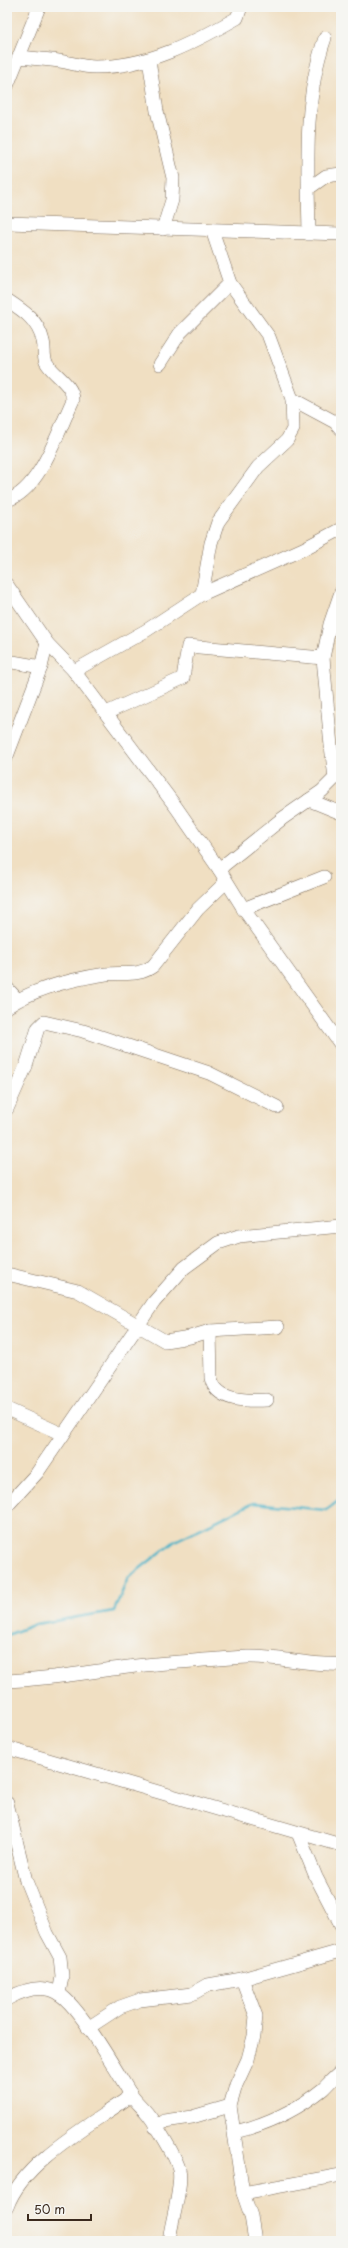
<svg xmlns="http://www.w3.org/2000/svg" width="348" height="2248" font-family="'Playpen Sans',sans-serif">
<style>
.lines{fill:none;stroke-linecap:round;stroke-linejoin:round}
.stream{stroke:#4ab3c8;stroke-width:2.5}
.minor-casing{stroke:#7a6957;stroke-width:14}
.minor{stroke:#fff;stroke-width:13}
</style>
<rect width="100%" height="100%" fill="#f6f6f2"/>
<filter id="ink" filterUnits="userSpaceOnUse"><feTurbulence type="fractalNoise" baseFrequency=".025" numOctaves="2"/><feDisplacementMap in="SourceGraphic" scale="8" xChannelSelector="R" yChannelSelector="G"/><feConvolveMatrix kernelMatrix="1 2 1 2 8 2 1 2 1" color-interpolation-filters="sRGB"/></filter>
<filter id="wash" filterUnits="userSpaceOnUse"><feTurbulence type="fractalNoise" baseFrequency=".012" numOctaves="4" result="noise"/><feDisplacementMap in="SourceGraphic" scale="16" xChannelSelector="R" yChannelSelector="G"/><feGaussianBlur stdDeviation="0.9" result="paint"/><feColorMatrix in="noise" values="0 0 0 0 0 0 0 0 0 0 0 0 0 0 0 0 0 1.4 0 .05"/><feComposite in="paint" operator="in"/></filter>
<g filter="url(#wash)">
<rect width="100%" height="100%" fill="#f0dfc2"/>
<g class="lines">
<!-- stream -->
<path class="stream" d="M 7,1635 L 36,1624 L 114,1611 L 128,1578 L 175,1541 L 253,1503 L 326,1510 L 341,1499"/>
</g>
</g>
<g filter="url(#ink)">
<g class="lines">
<!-- minor casing -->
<g class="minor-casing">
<g id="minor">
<path d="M 20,57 C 35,59 50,59 65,62 C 75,64 85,67 95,67 C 148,67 193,43 237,18 L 241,7"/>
<path d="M 149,60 L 157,111 L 173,178 L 172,200 L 163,229"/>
<path d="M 7,86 L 39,7"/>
<path d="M 309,188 L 326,176 L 341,174"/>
<path d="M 7,223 L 341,234"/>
<path d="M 309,234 C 308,169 303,100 325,38"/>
<path d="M 7,300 C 24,311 38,320 43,341 C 45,348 43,356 46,362 C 53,375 73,384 73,400 C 59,429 40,491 7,500"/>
<path d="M 160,364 L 180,333 L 230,283"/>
<path d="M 292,399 L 335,422 L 341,429"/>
<path d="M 7,585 L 47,643 L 74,671 L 176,807 L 219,869 L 245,911 L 341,1045"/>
<path d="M 202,594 L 211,543 L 218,522 L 258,467 L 287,440 L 293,429 L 292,399 L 269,337 L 230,283 L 212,230"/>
<path d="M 7,661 L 41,667"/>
<path d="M 74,671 L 147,630 L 202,594 L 303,549 L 341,529"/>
<path d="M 106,713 L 183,678 L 188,646 L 323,658"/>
<path d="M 7,756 L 41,667 L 47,643"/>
<path d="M 335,778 L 331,746 L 323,658 L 330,624 L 341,592"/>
<path d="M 309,800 L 341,813"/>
<path d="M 219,869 L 283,818 L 322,791 L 341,772"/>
<path d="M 243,909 L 324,877"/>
<path d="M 7,988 L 17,999"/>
<path d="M 7,1007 C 34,988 73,979 106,974 C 123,972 138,977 153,966 L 198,909 L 226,882"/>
<path d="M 7,1109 L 26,1066 L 38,1028 L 44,1022 L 83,1031 L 209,1073 L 277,1107"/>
<path d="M 7,1274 L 78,1291 L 165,1341 L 190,1337 L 210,1331 L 278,1327"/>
<path d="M 210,1331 L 211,1378 C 216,1402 248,1401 267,1400"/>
<path d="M 7,1409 L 62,1434"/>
<path d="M 7,1506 L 37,1473 L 154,1302 L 184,1268 L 218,1243 L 239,1236 L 341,1226"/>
<path d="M 7,1681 C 53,1679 99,1670 145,1665 C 179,1662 214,1659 248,1657 C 280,1656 309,1666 341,1664"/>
<path d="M 7,1748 L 341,1845"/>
<path d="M 7,1803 L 26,1881 L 47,1933 L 60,1957 L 62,1976 L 59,1994"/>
<path d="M 298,1833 L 316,1877 L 341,1925"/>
<path d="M 242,1979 L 256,2016 L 254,2036 L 248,2059 L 236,2085 L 230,2106 L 243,2193 L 251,2216 L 255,2241"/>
<path d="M 7,1999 C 23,1990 42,1983 59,1994 C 80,2007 116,2070 130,2093 C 134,2100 142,2107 147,2113 C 156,2124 176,2157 179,2169 C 183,2186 171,2222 169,2241"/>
<path d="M 88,2028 L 120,2007 L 140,2000 L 192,1994 L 208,1985 L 242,1979 L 341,1951"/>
<path d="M 155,2127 L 164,2121 L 192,2117 L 230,2106"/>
<path d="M 235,2132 C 268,2124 297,2110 323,2089 C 329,2083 334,2077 341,2072"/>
<path d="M 243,2193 L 341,2175"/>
<path d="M 7,2207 C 23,2162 87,2127 125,2100 L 130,2093"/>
</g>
</g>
<!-- minor -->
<use href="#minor" class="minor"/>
</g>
</g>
<!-- margin -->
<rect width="348" height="2248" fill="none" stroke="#f6f6f2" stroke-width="24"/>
<!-- scale -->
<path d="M28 2214v6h63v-6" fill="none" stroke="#3b2a1e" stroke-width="2"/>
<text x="34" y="2214" font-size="12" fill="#3b2a1e" stroke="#f6f6f2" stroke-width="3" paint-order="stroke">50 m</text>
</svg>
